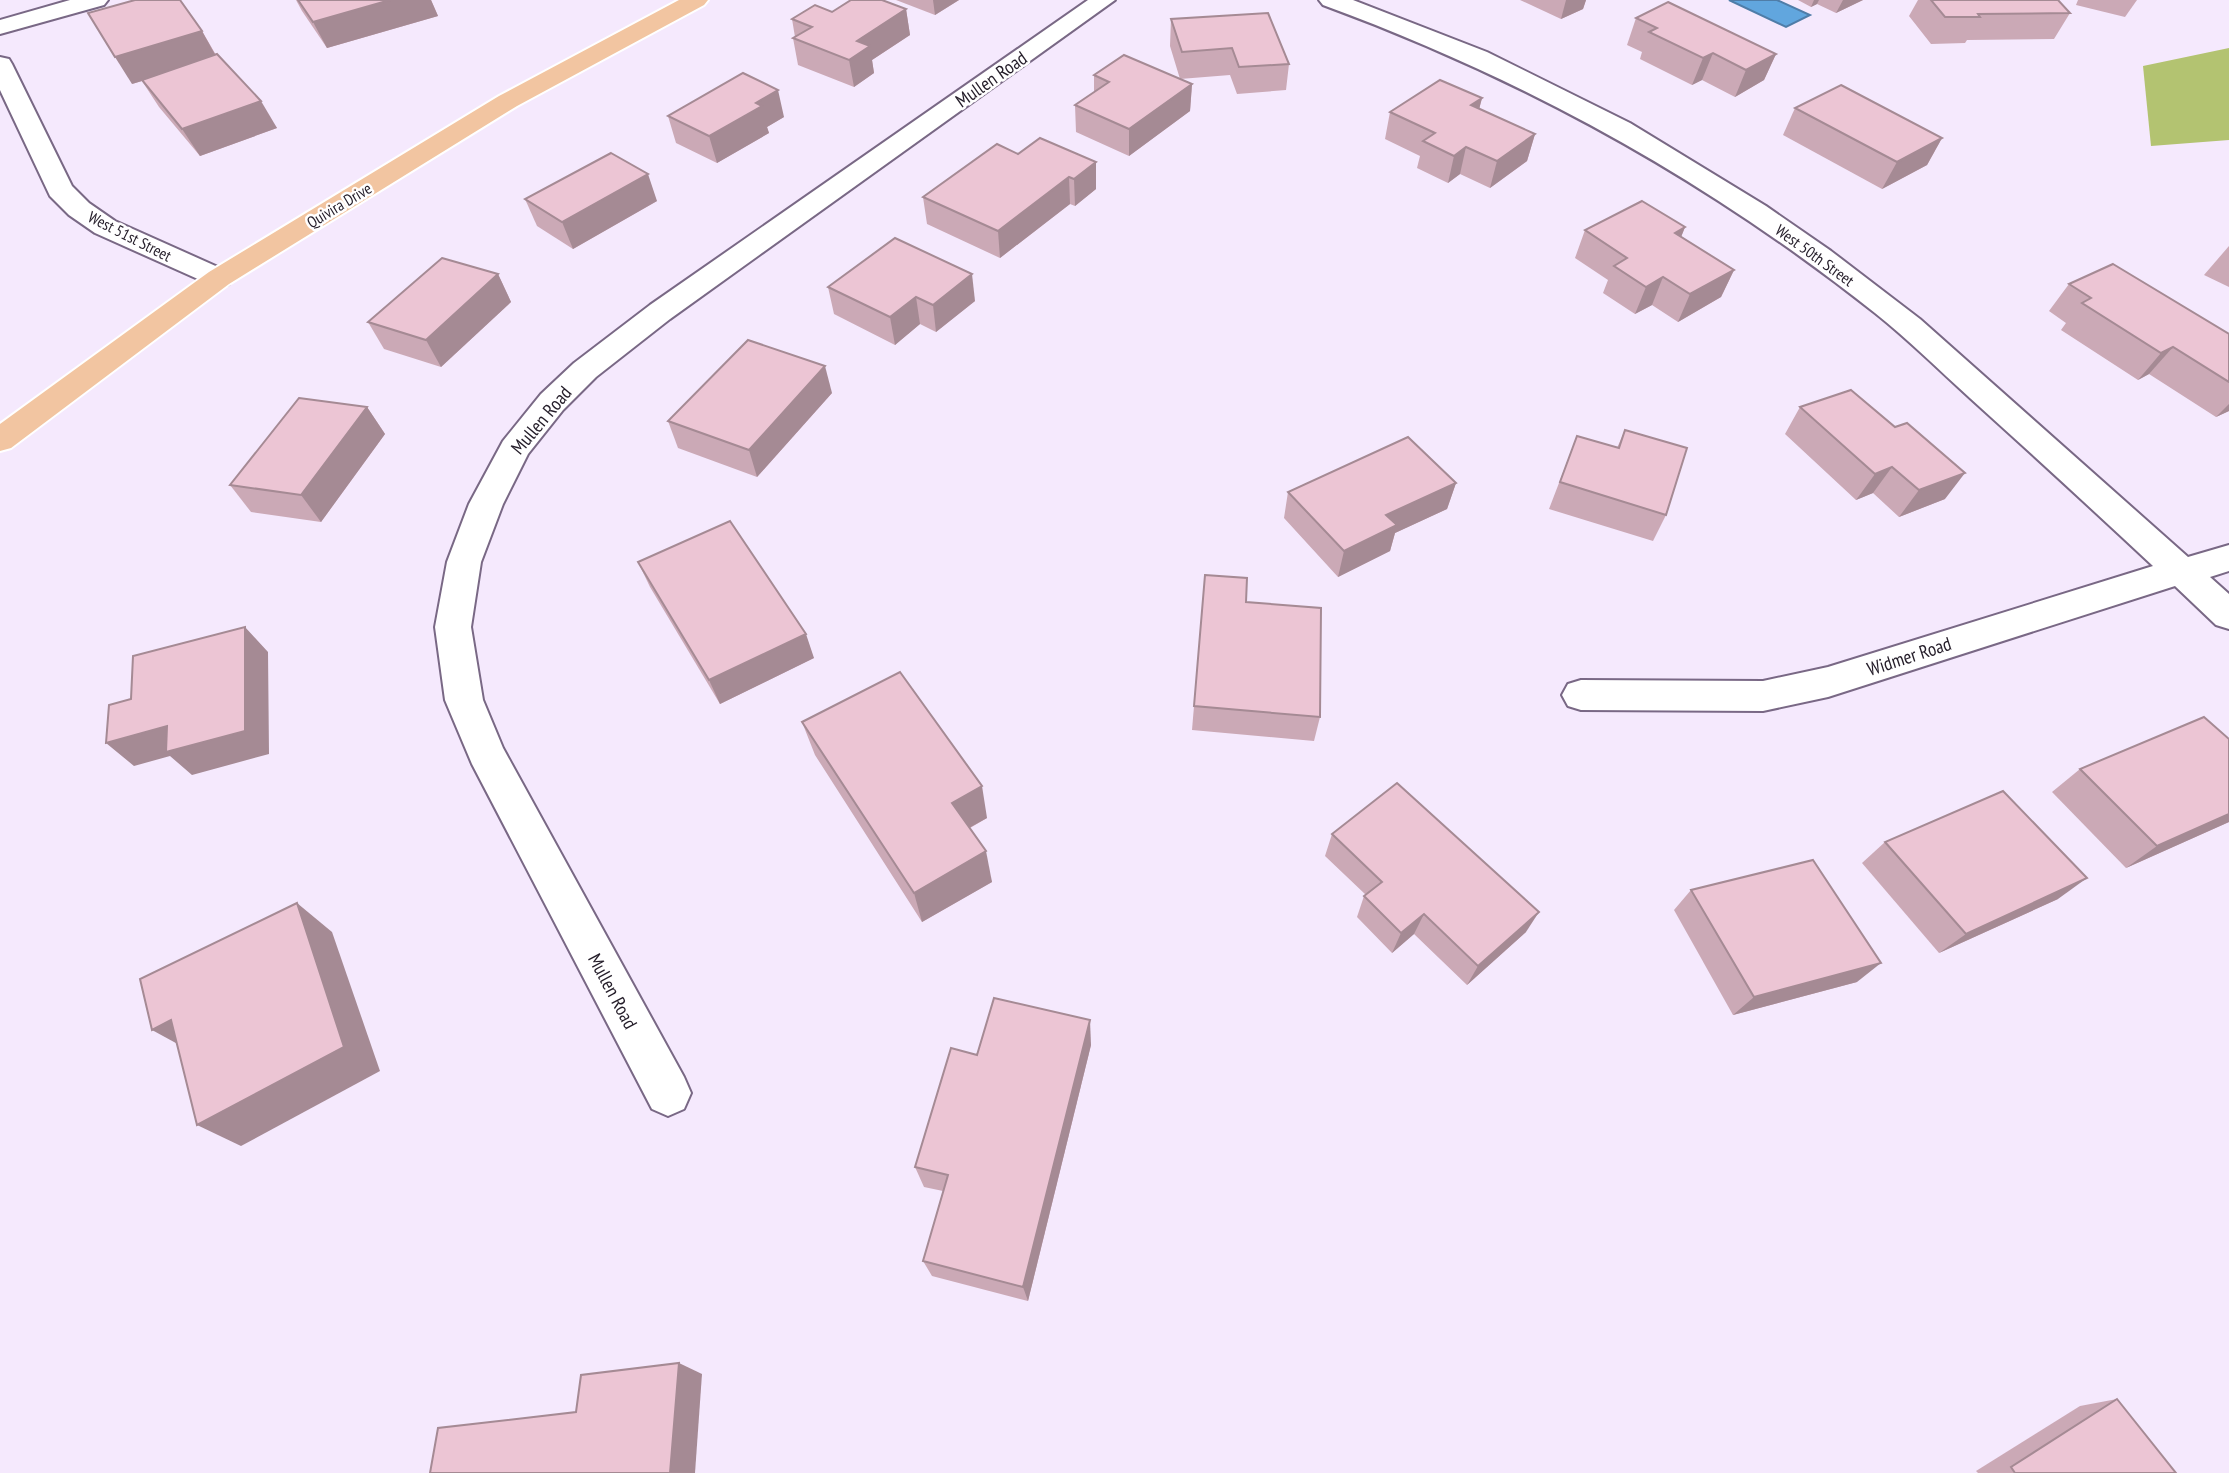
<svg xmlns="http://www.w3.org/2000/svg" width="2229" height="1473" font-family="'PT Sans Narrow',sans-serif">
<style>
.forest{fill:#b3c371}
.water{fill:#61a6de;stroke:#4f7da8;stroke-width:2}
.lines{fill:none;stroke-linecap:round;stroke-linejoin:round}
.minor-casing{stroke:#796885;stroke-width:4}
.major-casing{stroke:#fff;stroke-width:4}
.minor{fill:#fff;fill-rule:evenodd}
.major{fill:#f2c5a1;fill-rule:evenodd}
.wall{fill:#cba9b6}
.shaded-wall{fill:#a58a94}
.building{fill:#ecc5d4;stroke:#a58a94;stroke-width:2}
.labels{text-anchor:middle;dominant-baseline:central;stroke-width:5;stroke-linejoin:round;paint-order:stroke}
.far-street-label{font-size:16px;fill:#241d29;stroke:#fff}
.street-label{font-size:19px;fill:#241d29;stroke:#fff}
</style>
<rect width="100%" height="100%" fill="#f5e9fd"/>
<!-- forest -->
<path class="forest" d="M 2229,48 L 2229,140 L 2151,146 L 2143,66 Z"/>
<!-- water -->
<path class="water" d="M 1729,0 L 1777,0 L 1810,15 L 1786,27 Z"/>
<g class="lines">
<!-- minor casing -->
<g class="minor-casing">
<g id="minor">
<path d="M 70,0 L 108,0 L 104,5 L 0,34 L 0,20 Z"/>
<path d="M 1088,0 L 1115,0 L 670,319 L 596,377 L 563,410 L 528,454 L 503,504 L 481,562 L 471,627 L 483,700 L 503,748 L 684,1077 L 691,1093 L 684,1109 L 668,1116 L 652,1109 L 472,764 L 445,700 L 435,627 L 447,562 L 469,504 L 503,441 L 541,394 L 574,363 L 650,305 Z"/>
<path d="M 1319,0 L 1353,0 L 1487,52 L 1630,123 L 1766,206 L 1831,251 L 1920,319 L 2188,557 L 2229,545 L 2229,571 L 2210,577 L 2229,594 L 2229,629 L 2216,625 L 2175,586 L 1828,697 L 1763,711 L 1581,710 L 1568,706 L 1562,695 L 1568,684 L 1581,680 L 1763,681 L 1828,667 L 2153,566 C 2093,510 2031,453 1970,398 C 1938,369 1908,339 1875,313 C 1706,179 1525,79 1323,5 Z"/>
<path d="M 0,57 L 9,59 L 12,64 L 72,186 L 89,203 L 115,221 L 229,272 L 233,278 L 229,284 L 219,287 L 209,284 L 95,233 L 69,215 L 50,196 L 0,90 Z"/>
</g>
</g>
<!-- major casing -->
<g class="major-casing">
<path id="major" d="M 679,0 L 708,0 L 704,5 L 517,106 L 229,284 L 11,448 L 0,451 L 0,424 L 209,272 L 499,96 Z"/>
</g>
<!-- minor -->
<use href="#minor" class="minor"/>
<!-- major -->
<use href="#major" class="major"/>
</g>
<!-- wall -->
<g class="wall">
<path d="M 296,0 L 431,0 L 438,16 L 327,48 L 302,11 Z"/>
<path d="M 896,0 L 959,0 L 935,15 Z"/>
<path d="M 1520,0 L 1586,0 L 1583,9 L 1561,19 Z"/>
<path d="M 1798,0 L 1863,0 L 1836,13 L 1817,4 L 1811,7 Z"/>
<path d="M 1918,0 L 2058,0 L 2070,13 L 2054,39 L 1967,40 L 1965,43 L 1931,44 L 1909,16 Z"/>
<path d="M 2078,0 L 2137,0 L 2125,17 L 2076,5 Z"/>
<path d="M 906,9 L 910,35 L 872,60 L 874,73 L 854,87 L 798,65 L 793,38 L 795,37 L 792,19 L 832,12 Z"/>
<path d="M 1636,18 L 1776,54 L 1764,80 L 1735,97 L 1702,80 L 1692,85 L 1640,59 L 1642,52 L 1627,45 Z"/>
<path d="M 1171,19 L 1289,64 L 1286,90 L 1237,94 L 1230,75 L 1180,79 L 1170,46 Z"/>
<path d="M 202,31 L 216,55 L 277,128 L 200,156 L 159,107 L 142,81 L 132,84 Z"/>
<path d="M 1094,75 L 1192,84 L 1190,111 L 1129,156 L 1076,132 L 1075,105 L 1094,92 Z"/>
<path d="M 1482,98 L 1479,109 L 1535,134 L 1527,161 L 1490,188 L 1460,174 L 1448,183 L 1417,168 L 1420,156 L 1385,139 L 1390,112 Z"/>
<path d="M 1795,108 L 1942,138 L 1927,165 L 1882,189 L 1783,135 Z"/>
<path d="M 668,116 L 784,117 L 767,127 L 769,133 L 717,163 L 676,143 Z"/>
<path d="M 1018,154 L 1096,162 L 1096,189 L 1075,206 L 1070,204 L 1000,258 L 927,224 L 923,197 Z"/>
<path d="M 525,199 L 657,201 L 573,249 L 537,226 Z"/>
<path d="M 1685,227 L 1681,237 L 1734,270 L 1721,297 L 1678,322 L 1652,305 L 1635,314 L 1603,293 L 1608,280 L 1575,258 L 1585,230 Z"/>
<path d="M 2229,246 L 2229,287 L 2204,275 Z"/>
<path d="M 498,274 L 511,302 L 441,367 L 384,349 L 368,322 Z"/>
<path d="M 2069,284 L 2229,334 L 2229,411 L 2216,417 L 2149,374 L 2138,380 L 2061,330 L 2066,323 L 2049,311 Z"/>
<path d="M 828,287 L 975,301 L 936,332 L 920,324 L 895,345 L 834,314 Z"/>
<path d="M 832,393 L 757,477 L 678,448 L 668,421 Z"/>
<path d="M 367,407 L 385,434 L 321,522 L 251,512 L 230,485 Z"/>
<path d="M 1800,407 L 1945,499 L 1899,517 L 1873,493 L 1856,500 L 1785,434 Z"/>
<path d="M 1625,430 L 1666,515 L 1653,541 L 1549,509 L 1577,436 L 1617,448 Z"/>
<path d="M 1456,483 L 1447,509 L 1395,533 L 1390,551 L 1338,577 L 1284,518 L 1288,492 Z"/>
<path d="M 638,562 L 814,658 L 720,704 L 650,587 Z"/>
<path d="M 1205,575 L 1246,602 L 1320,717 L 1314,741 L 1192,730 Z"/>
<path d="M 802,722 L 987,818 L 970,828 L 992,882 L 922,922 L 815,755 Z"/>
<path d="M 2229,739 L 2229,822 L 2126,868 L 2052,792 L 2080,769 Z"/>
<path d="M 1332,834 L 1526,932 L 1467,985 L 1414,934 L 1392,953 L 1357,917 L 1364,896 L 1366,895 L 1325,856 Z"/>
<path d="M 1885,842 L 2058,899 L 1939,953 L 1862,863 Z"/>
<path d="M 1691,890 L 1857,982 L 1733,1015 L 1674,910 Z"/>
<path d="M 1091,1045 L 1028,1301 L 932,1276 L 923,1261 L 943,1191 L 924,1187 L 915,1167 L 977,1055 Z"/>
<path d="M 2117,1399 L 2176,1473 L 1978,1473 L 1976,1471 L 2080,1406 Z"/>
</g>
<!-- shaded-wall -->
<g class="shaded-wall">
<path d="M 390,0 L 431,0 L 438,16 L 327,48 L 313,22 Z"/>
<path d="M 933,0 L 959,0 L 935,15 Z"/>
<path d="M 1566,0 L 1586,0 L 1583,9 L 1561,19 Z"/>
<path d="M 1814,0 L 1819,0 L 1817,4 L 1811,7 Z"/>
<path d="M 1843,0 L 1863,0 L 1836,13 Z"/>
<path d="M 906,9 L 910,35 L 872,60 L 874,73 L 854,87 L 849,60 L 857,41 Z"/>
<path d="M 202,31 L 217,58 L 132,84 L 115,57 Z"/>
<path d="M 1713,53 L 1702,80 L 1692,85 L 1703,58 Z"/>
<path d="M 1776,54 L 1764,80 L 1735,97 L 1746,70 Z"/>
<path d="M 1192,84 L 1190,111 L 1129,156 L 1129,129 Z"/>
<path d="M 778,90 L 784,117 L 767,127 L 769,133 L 717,163 L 709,136 L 756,103 Z"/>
<path d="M 1482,98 L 1475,125 L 1471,105 Z"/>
<path d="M 261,101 L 277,128 L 200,156 L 182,129 Z"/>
<path d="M 1535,134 L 1527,161 L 1490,188 L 1497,161 Z"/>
<path d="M 1942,138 L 1927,165 L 1882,189 L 1897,162 Z"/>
<path d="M 1466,147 L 1460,174 L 1448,183 L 1454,156 Z"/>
<path d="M 1096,162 L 1096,189 L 1075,206 L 1074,179 Z"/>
<path d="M 648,174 L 657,201 L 573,249 L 562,222 Z"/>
<path d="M 1069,177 L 1070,204 L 1000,258 L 998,231 Z"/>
<path d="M 1685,227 L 1674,255 L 1675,233 Z"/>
<path d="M 1734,270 L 1721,297 L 1678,322 L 1690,294 Z"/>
<path d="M 498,274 L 511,302 L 441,367 L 426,340 Z"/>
<path d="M 972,274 L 975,301 L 936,332 L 933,305 Z"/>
<path d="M 1663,277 L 1652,305 L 1635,314 L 1646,287 Z"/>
<path d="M 916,297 L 920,324 L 895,345 L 890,317 Z"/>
<path d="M 2173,347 L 2149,374 L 2138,380 L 2161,353 Z"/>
<path d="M 825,366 L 832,393 L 757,477 L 749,450 Z"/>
<path d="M 2229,404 L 2229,411 L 2216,417 Z"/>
<path d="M 367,407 L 385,434 L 321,522 L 301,495 Z"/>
<path d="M 1892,467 L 1873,493 L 1856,500 L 1875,474 Z"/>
<path d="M 1965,473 L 1945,499 L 1899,517 L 1919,490 Z"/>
<path d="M 1456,483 L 1447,509 L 1395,533 L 1390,551 L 1338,577 L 1344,551 L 1386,515 Z"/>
<path d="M 245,627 L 268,652 L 269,754 L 192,775 L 170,756 L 134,766 L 106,743 L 167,726 Z"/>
<path d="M 806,634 L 814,658 L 720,704 L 709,680 Z"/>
<path d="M 982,786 L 987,818 L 958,834 L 952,803 Z"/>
<path d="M 2229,814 L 2229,822 L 2126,868 L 2157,846 Z"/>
<path d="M 986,851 L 992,882 L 922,922 L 914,893 Z"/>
<path d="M 2087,878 L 2058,899 L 1939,953 L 1966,934 Z"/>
<path d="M 297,903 L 332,932 L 380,1071 L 241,1146 L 197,1125 Z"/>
<path d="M 1539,912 L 1526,932 L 1467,985 L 1478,966 Z"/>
<path d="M 1424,914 L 1414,934 L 1392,953 L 1401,933 Z"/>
<path d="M 1881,963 L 1857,982 L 1733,1015 L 1754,997 Z"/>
<path d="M 171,1020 L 196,1054 L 152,1030 Z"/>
<path d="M 1090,1020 L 1091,1045 L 1028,1301 L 1023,1287 Z"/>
<path d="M 679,1363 L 702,1374 L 695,1473 L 670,1473 Z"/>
</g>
<!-- building -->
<g class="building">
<path d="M 135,0 L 180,0 L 202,31 L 115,57 L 88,13 Z"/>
<path d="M 298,0 L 390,0 L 313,22 Z"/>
<path d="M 851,0 L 882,0 L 906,9 L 857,41 L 870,46 L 849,60 L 793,38 L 812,27 L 792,19 L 815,5 L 832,12 Z"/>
<path d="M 1931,0 L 2058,0 L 2070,13 L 1978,14 L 1980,17 L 1945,17 Z"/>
<path d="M 1668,2 L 1776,54 L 1746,70 L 1713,53 L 1703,58 L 1649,32 L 1657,28 L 1636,18 Z"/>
<path d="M 1268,13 L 1289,64 L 1239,67 L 1232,48 L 1182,52 L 1171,19 Z"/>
<path d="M 217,54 L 261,101 L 182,129 L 142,80 Z"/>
<path d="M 1124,55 L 1192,84 L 1129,129 L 1075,105 L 1109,82 L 1094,75 Z"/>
<path d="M 743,73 L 778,90 L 756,103 L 762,106 L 709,136 L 668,116 Z"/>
<path d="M 1440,80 L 1482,98 L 1471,105 L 1535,134 L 1497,161 L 1466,147 L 1454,156 L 1423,141 L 1435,133 L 1390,112 Z"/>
<path d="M 1841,85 L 1942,138 L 1897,162 L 1795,108 Z"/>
<path d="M 1040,138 L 1096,162 L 1074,179 L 1069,177 L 998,231 L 923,197 L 997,144 L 1018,154 Z"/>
<path d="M 611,153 L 648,174 L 562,222 L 525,199 Z"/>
<path d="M 1642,201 L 1685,227 L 1675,233 L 1734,270 L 1690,294 L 1663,277 L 1646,287 L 1614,266 L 1627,258 L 1585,230 Z"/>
<path d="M 895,238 L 972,274 L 933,305 L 916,297 L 890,317 L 828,287 Z"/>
<path d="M 442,258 L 498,274 L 426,340 L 368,322 Z"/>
<path d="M 2113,264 L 2229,334 L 2229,382 L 2173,347 L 2161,353 L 2082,303 L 2091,298 L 2069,284 Z"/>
<path d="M 748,340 L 825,366 L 749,450 L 668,421 Z"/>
<path d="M 1851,390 L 1895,427 L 1907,423 L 1965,473 L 1919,490 L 1892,467 L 1875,474 L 1800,407 Z"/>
<path d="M 299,398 L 367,407 L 301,495 L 230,485 Z"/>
<path d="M 1625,430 L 1687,448 L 1666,515 L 1560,482 L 1577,436 L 1619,448 Z"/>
<path d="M 1408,437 L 1456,483 L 1386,515 L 1397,525 L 1344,551 L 1288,492 Z"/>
<path d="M 730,521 L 806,634 L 709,680 L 638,562 Z"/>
<path d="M 1205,575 L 1247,578 L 1246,602 L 1321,608 L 1320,717 L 1194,706 Z"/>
<path d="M 245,627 L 245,731 L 166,752 L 167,726 L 106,743 L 109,705 L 131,699 L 133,656 Z"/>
<path d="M 900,672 L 982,786 L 952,803 L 986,851 L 914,893 L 802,722 Z"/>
<path d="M 2204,717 L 2229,739 L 2229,814 L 2157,846 L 2080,769 Z"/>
<path d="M 1397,783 L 1539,912 L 1478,966 L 1424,914 L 1401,933 L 1364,896 L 1382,882 L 1332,834 Z"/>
<path d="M 2003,791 L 2087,878 L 1966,934 L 1885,842 Z"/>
<path d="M 1813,860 L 1881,963 L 1754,997 L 1691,890 Z"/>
<path d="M 297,903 L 344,1047 L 197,1125 L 171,1020 L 152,1030 L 140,979 Z"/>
<path d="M 994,998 L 1090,1020 L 1023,1287 L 923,1261 L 948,1175 L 915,1167 L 951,1048 L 977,1055 Z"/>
<path d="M 679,1363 L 670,1473 L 430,1473 L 438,1428 L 576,1412 L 581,1375 Z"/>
<path d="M 2117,1399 L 2176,1473 L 2015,1473 L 2011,1467 Z"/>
</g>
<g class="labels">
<!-- far-street labels -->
<g class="far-street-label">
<text transform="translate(339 205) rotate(-31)">Quivira Drive</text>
<text transform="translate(130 236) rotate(27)">West 51st Street</text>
<text transform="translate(1815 255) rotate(36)">West 50th Street</text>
</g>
<!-- street labels -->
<g class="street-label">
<text transform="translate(991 79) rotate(-35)">Mullen Road</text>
<text transform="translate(541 420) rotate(-50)">Mullen Road</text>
<text transform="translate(1909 656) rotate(-18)">Widmer Road</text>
<text transform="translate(613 991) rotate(62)">Mullen Road</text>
</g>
</g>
</svg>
